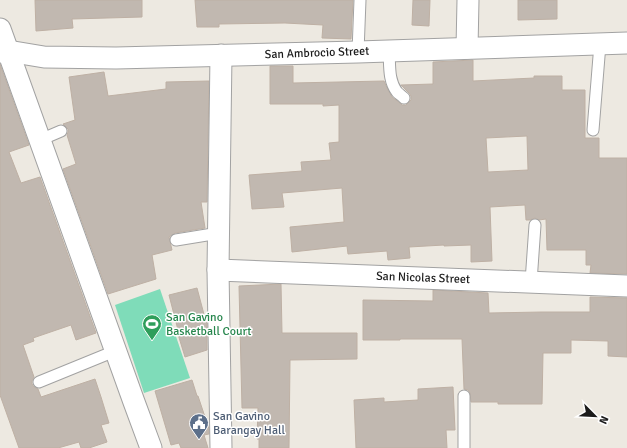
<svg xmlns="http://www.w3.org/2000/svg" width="627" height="448" font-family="Signika,sans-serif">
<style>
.pitch{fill:#7fdcb9}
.building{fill:#c1b8b0;stroke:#beb0a4;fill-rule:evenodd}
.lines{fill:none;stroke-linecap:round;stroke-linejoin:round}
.service-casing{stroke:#a2a2a2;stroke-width:13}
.minor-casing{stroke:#a2a2a2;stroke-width:23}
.service{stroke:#fff;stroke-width:11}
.minor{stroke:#fff;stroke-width:21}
.labels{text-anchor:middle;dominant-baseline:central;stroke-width:3;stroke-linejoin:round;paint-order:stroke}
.street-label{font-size:12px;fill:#1b1b1b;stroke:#fff}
.leisure-label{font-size:12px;fill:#27864d;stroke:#fff;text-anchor:start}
.service-label{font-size:12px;fill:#4e5e75;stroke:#fff;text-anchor:start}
</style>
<rect width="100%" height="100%" fill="#ede9e1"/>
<!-- pitch -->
<path class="pitch" d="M 160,289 L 190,378 L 144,393 L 115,305 Z"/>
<!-- building -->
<g class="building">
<path d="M 35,0 L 142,0 L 142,17 L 72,19 L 73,28 L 36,31 Z"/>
<path d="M 195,0 L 353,0 L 351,39 L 322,38 L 323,25 L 285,23 L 219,24 L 219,27 L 197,27 Z"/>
<path d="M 413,0 L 430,0 L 429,26 L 412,25 Z"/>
<path d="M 518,0 L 557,0 L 557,19 L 518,20 Z"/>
<path d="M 473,60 L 473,81 L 534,78 L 534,76 L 562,76 L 562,90 L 585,90 L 585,138 L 599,138 L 599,158 L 627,158 L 627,274 L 590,273 L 591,265 L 586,265 L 586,250 L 547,250 L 546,219 L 539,220 L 535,218 L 530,220 L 526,220 L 525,205 L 490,207 L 492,261 L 471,262 L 471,245 L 444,246 L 444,245 L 409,247 L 410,258 L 388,260 L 387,251 L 348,254 L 347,246 L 292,252 L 290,227 L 344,222 L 342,188 L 282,193 L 284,207 L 252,209 L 249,175 L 302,171 L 301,162 L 331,160 L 329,143 L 339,142 L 339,105 L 323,106 L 323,104 L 270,104 L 270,66 L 293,66 L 293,83 L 384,81 L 388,90 L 392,97 L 400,103 L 402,105 L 406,105 L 411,100 L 411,96 L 409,93 L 401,85 L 433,84 L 433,62 ZM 527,136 L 528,170 L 488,172 L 486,138 Z"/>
<path d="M 0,64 L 29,145 L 9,152 L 21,183 L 40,177 L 96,333 L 76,340 L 71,325 L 33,338 L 34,341 L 23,345 L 34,377 L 32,381 L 32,384 L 34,387 L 38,389 L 41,397 L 95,379 L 101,397 L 109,423 L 101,425 L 107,442 L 89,448 L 81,448 L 79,442 L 58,448 L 19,448 L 0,395 Z"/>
<path d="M 104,72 L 108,96 L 166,89 L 166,82 L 209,81 L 207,202 L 201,202 L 205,228 L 175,233 L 169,237 L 172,250 L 152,255 L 156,279 L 108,294 L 63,169 L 76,164 L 67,135 L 68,132 L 68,129 L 63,124 L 75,120 L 69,77 Z"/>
<path d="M 281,284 L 282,333 L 357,333 L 357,359 L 290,360 L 289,448 L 259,448 L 259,439 L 257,439 L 258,408 L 242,408 L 239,286 Z"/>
<path d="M 197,288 L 206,322 L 207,322 L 207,350 L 185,357 L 177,331 L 178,330 L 169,295 Z"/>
<path d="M 433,290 L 488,293 L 489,313 L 542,312 L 590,312 L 590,297 L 627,298 L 627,357 L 608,356 L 608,341 L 571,340 L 571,353 L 543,353 L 542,404 L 498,404 L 498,402 L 471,402 L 470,393 L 468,390 L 464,389 L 462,339 L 400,339 L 400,340 L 363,340 L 363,300 L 433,301 Z"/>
<path d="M 192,380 L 197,396 L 198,396 L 209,429 L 209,434 L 204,435 L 208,448 L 181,448 L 179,443 L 171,445 L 155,391 Z"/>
<path d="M 453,387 L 455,430 L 446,430 L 447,448 L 356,448 L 354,400 L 384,398 L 384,402 L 418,400 L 418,389 Z"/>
</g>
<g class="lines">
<!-- service casing -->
<g class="service-casing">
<g id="service">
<path d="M 389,51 C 390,65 388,80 397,92 C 399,94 402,96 404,98"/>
<path d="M 358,52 L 360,0"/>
<path d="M 593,130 L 600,44"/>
<path d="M 40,140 L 61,131"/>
<path d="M 176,240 L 219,233"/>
<path d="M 531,282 L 535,225"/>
<path d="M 39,382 L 115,351"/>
<path d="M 464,396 L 464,448"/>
</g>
</g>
<!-- minor casing -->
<g class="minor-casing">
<g id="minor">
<path d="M 0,29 L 134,402 L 151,448"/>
<path d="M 467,48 L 468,0"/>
<path d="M 0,52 L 8,51 L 44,57 L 116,58 L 358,52 L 627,43"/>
<path d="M 221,55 L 218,270 L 221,448"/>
<path d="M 218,270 L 627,286"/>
</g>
</g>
<!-- service -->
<use href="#service" class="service"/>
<!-- minor -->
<use href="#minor" class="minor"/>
</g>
<!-- icons -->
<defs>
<g id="stadium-pin" transform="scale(1)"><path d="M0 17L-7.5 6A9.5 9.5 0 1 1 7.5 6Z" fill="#2e9e5b" stroke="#fff"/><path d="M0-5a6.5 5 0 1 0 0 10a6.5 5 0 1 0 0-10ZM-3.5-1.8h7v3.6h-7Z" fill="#fff"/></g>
<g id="civic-pin" transform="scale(1)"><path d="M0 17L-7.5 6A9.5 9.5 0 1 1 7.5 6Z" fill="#5c6f8a" stroke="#fff"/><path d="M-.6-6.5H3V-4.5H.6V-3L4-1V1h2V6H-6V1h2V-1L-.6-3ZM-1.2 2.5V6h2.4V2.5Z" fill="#fff"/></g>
</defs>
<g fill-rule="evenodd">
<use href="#stadium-pin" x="152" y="324"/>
<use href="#civic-pin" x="199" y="423"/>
</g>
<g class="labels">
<!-- street labels -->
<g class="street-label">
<text transform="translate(317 53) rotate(-2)">San Ambrocio Street</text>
<text transform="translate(423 278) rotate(2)">San Nicolas Street</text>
</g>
<!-- leisure labels -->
<g class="leisure-label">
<text x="166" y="317">San Gavino<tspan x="166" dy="14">Basketball Court</tspan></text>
</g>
<!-- service labels -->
<g class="service-label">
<text x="213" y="416">San Gavino<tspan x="213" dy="14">Barangay Hall</tspan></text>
</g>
</g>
<!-- north arrow -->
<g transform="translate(595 416) rotate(114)" stroke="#ffffff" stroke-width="3" paint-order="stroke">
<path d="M0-3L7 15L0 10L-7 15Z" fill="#1b1b1b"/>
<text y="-6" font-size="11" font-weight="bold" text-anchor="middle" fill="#1b1b1b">N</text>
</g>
</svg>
